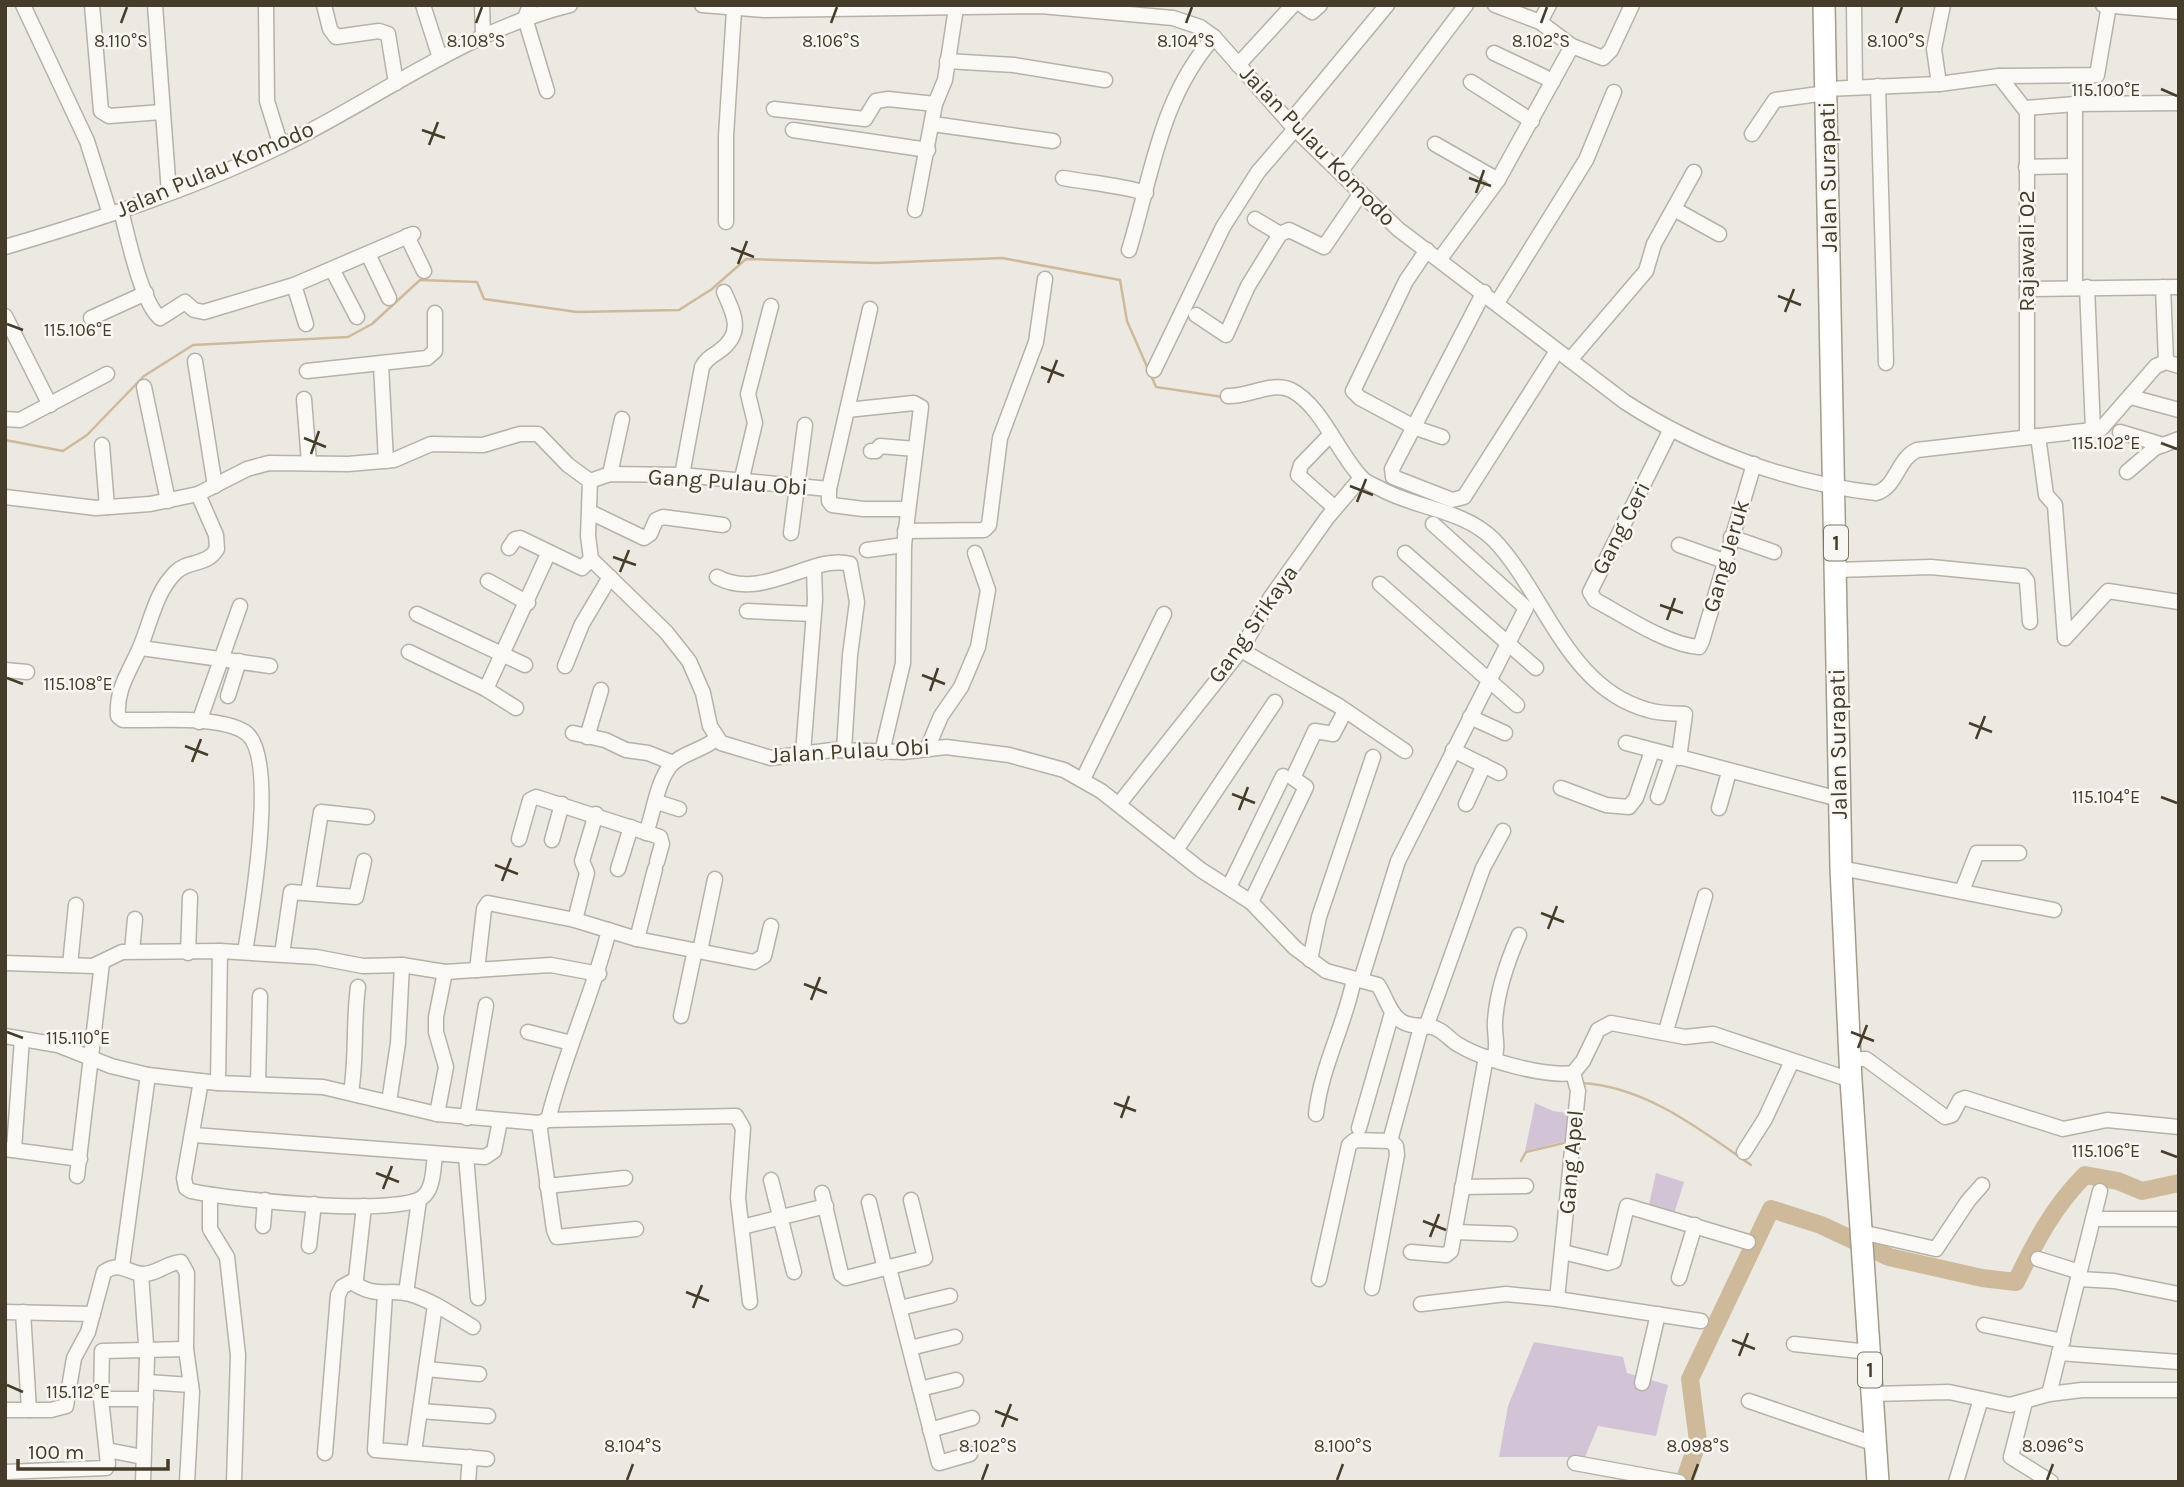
<svg xmlns="http://www.w3.org/2000/svg" width="2184" height="1487" font-family="Karla,sans-serif">
<style>
.green{fill:#d3c3d6}
.lines{fill:none;stroke-linecap:round;stroke-linejoin:round}
.stream{stroke:#ceba9b;stroke-width:2.5}
.river{stroke:#ceba9b;stroke-width:18}
.minor-casing{stroke:#b7b2a7;stroke-width:17}
.highway-casing{stroke:#a49b89;stroke-width:24}
.minor{stroke:#faf9f6;stroke-width:14}
.highway{stroke:#fff;stroke-width:21}
.ticks{fill:none;stroke:#453d29;stroke-width:2.5}
.labels{text-anchor:middle;dominant-baseline:central;stroke-width:5;stroke-linejoin:round;paint-order:stroke}
.shield{fill:#f9f7f3;stroke:#7b7566;stroke-width:2}
.shield-label{font-size:21px;font-weight:bold;fill:#453d29}
.street-label{font-size:23px;fill:#453d29;stroke:#f9f7f3}
.ticks-label{font-size:18px;text-anchor:middle;fill:#453d29;stroke:#f9f7f3;stroke-width:5;stroke-linejoin:round;paint-order:stroke}
</style>
<rect width="100%" height="100%" fill="#ece9e2"/>
<!-- green -->
<g class="green">
<path d="M 1535,1103 L 1553,1111 L 1572,1114 L 1569,1140 L 1525,1151 Z"/>
<path d="M 1656,1173 L 1684,1182 L 1673,1217 L 1648,1209 Z"/>
<path d="M 1534,1342 L 1623,1357 L 1627,1373 L 1668,1385 L 1656,1436 L 1598,1426 L 1585,1457 L 1499,1457 L 1508,1406 Z"/>
</g>
<g class="lines">
<!-- stream -->
<g class="stream">
<path d="M 1151,375 L 1156,387 L 1223,397"/>
<path d="M 5,440 L 63,451 L 87,435 L 144,376 L 193,345 L 348,337 L 372,324 L 420,280 L 477,282 L 484,299 L 577,312 L 679,310 L 712,289 L 746,259 L 876,263 L 1002,258 L 1120,280 L 1127,321 L 1148,369"/>
<path d="M 1581,1083 C 1645,1086 1701,1130 1751,1165"/>
<path d="M 1521,1161 L 1526,1152 L 1568,1142"/>
</g>
<!-- river -->
<path class="river" d="M 1684,1482 L 1698,1441 L 1690,1379 L 1771,1209 L 1821,1225 L 1889,1257 L 1982,1278 L 2016,1282 C 2035,1242 2054,1206 2085,1175 L 2118,1181 L 2142,1191 L 2179,1183"/>
<!-- minor casing -->
<g class="minor-casing">
<g id="minor">
<path d="M 23,5 L 87,141 L 110,214"/>
<path d="M 92,5 L 101,111 L 109,116 L 162,112"/>
<path d="M 155,5 L 169,193"/>
<path d="M 266,5 L 267,101 L 281,146"/>
<path d="M 324,5 L 330,29 L 336,37 L 379,31 L 388,34 L 396,83"/>
<path d="M 423,5 L 440,58"/>
<path d="M 482,5 L 483,34"/>
<path d="M 530,5 L 525,18 L 547,91"/>
<path d="M 702,5 L 764,10 L 1041,6 L 1173,18 L 1200,27 L 1214,37 L 1295,129 L 1398,229 L 1625,402 C 1699,450 1788,483 1876,493 C 1897,487 1897,459 1917,450 L 2101,429 L 2156,366 L 2166,362 L 2179,366"/>
<path d="M 1302,5 L 1312,12 L 1320,5"/>
<path d="M 1495,5 L 1540,22 L 1572,46 L 1603,58 L 1611,50 L 1632,5"/>
<path d="M 1854,5 L 1855,87"/>
<path d="M 2103,5 L 2179,12"/>
<path d="M 1540,22 L 1549,5"/>
<path d="M 1494,53 L 1553,81"/>
<path d="M 947,61 L 1014,65 L 1105,80"/>
<path d="M 1238,65 L 1293,5"/>
<path d="M 1999,76 L 2027,112 L 2027,437"/>
<path d="M 1471,82 L 1532,121"/>
<path d="M 1939,84 L 1934,49 L 1943,5"/>
<path d="M 1878,86 L 1886,363"/>
<path d="M 1826,89 L 1939,84 L 1999,76 L 2097,75 L 2109,5"/>
<path d="M 2075,104 L 2075,287"/>
<path d="M 2026,108 L 2075,104 L 2179,103"/>
<path d="M 774,109 L 865,119 L 876,101 L 888,99 L 935,104"/>
<path d="M 1290,122 L 1387,5"/>
<path d="M 933,124 L 1053,141"/>
<path d="M 793,130 L 928,150"/>
<path d="M 1752,134 L 1775,100 L 1826,93"/>
<path d="M 1435,144 L 1498,180"/>
<path d="M 2026,167 L 2074,166"/>
<path d="M 1340,172 L 1466,5"/>
<path d="M 1063,178 C 1091,183 1119,185 1146,193"/>
<path d="M 1674,209 L 1719,234"/>
<path d="M 915,210 L 935,104 L 945,80 L 956,8"/>
<path d="M 121,211 C 128,237 141,302 160,318 L 185,302 L 194,310 L 204,312 L 294,285 L 413,234"/>
<path d="M 1255,219 L 1280,234"/>
<path d="M 726,222 L 726,136 L 734,10"/>
<path d="M 407,236 L 424,271"/>
<path d="M 5,247 C 100,219 196,188 285,144 C 380,97 466,31 570,5"/>
<path d="M 1129,250 C 1152,175 1160,98 1214,37"/>
<path d="M 1427,250 L 1406,281 L 1353,391 L 1360,398 L 1416,428 L 1442,437"/>
<path d="M 368,254 L 389,298"/>
<path d="M 1440,259 L 1498,180 L 1572,46"/>
<path d="M 332,269 L 357,317"/>
<path d="M 294,285 L 306,324"/>
<path d="M 2087,287 L 2093,430"/>
<path d="M 2163,287 L 2166,362"/>
<path d="M 2027,289 L 2179,287"/>
<path d="M 1484,292 L 1392,469 L 1393,477 L 1452,500 L 1464,497 L 1557,351"/>
<path d="M 1497,303 L 1586,160 L 1614,92"/>
<path d="M 1196,315 L 1226,335 L 1248,286 L 1280,234 L 1289,230 L 1324,247 L 1361,193"/>
<path d="M 5,316 L 50,405"/>
<path d="M 91,318 L 146,293"/>
<path d="M 1570,360 L 1646,271 L 1654,244 L 1694,172"/>
<path d="M 195,361 L 215,486"/>
<path d="M 381,365 L 386,461"/>
<path d="M 1154,370 L 1223,227 L 1258,172 L 1295,129"/>
<path d="M 307,371 L 427,358 L 435,351 L 435,313"/>
<path d="M 144,387 L 168,501"/>
<path d="M 1228,396 C 1248,397 1272,381 1291,390 C 1321,405 1338,453 1361,477 C 1365,482 1373,485 1379,488 C 1416,509 1463,509 1494,540 C 1546,595 1567,688 1648,710 C 1660,714 1673,713 1685,714 L 1679,758"/>
<path d="M 2131,397 L 2179,410"/>
<path d="M 304,399 L 309,462"/>
<path d="M 847,410 L 914,403 L 921,407 L 904,545 L 903,663 L 882,752"/>
<path d="M 5,419 L 20,420 L 107,374"/>
<path d="M 1671,429 L 1590,592 L 1595,600 C 1623,615 1667,645 1699,647 L 1702,641 L 1754,464"/>
<path d="M 2120,432 L 2163,445"/>
<path d="M 1331,434 L 1301,465 L 1298,475 L 1335,508"/>
<path d="M 2038,436 L 2046,495 L 2055,505 L 2065,638"/>
<path d="M 102,445 L 107,507"/>
<path d="M 871,451 L 876,451 L 880,446 L 915,449"/>
<path d="M 2127,472 L 2155,448 L 2179,439"/>
<path d="M 610,474 L 622,419"/>
<path d="M 682,475 L 702,367 C 706,359 712,356 718,352 C 744,334 735,316 724,292"/>
<path d="M 590,481 L 610,474 L 682,475 L 829,489 L 870,309"/>
<path d="M 741,482 L 755,423 L 748,394 L 771,306"/>
<path d="M 829,489 L 829,501 L 832,505 L 863,509 L 907,509"/>
<path d="M 198,494 L 216,535 L 217,549 C 207,566 188,560 176,572 C 156,591 151,621 141,645 C 131,670 116,687 118,716 L 123,720 C 155,721 218,715 245,732 C 279,755 251,914 245,952"/>
<path d="M 5,497 L 96,508 L 150,504 L 198,494 L 247,469 L 269,463 L 348,464 L 394,460 L 431,444 L 483,445 L 520,434 L 538,434 L 568,465 L 590,481 L 588,536 L 591,559 L 666,632 L 689,661 L 703,693 L 710,726 L 721,743 L 771,758 L 832,750 L 903,752 L 946,747 L 1009,755 L 1064,770 L 1101,791 L 1201,870 L 1251,902 L 1295,948 L 1326,971 L 1378,985 C 1386,997 1389,1013 1401,1021 C 1413,1029 1426,1023 1437,1029 C 1446,1033 1451,1041 1459,1045 C 1484,1060 1544,1077 1573,1073 L 1583,1061 L 1598,1030 L 1611,1023 L 1685,1037 L 1713,1034 L 1851,1080"/>
<path d="M 590,512 L 644,538 L 650,534 L 656,520 L 663,517 L 723,525"/>
<path d="M 905,531 L 984,530 L 989,525 L 1000,438 L 1036,342 L 1045,279"/>
<path d="M 791,533 L 805,425"/>
<path d="M 1731,537 L 1774,552"/>
<path d="M 1679,545 L 1724,561"/>
<path d="M 509,548 L 515,539 L 520,538 L 582,568 L 591,559"/>
<path d="M 867,550 L 904,545"/>
<path d="M 1405,553 L 1536,668"/>
<path d="M 1836,570 L 1931,567 L 2023,576 L 2027,581 L 2030,622"/>
<path d="M 717,577 C 763,602 814,553 850,564 L 857,602 L 850,655 L 844,750"/>
<path d="M 488,581 L 528,603"/>
<path d="M 1380,584 L 1517,705"/>
<path d="M 747,611 L 813,614"/>
<path d="M 417,614 L 525,665"/>
<path d="M 2065,638 L 2108,591 L 2179,602"/>
<path d="M 141,648 L 270,666"/>
<path d="M 1241,650 L 1339,706 L 1405,751"/>
<path d="M 409,652 L 486,689 L 516,708"/>
<path d="M 565,666 L 582,624 L 610,577"/>
<path d="M 5,670 L 27,672"/>
<path d="M 486,689 L 548,554"/>
<path d="M 228,696 L 239,661"/>
<path d="M 1470,717 L 1505,733"/>
<path d="M 199,722 L 240,606"/>
<path d="M 573,733 L 605,740 L 626,750 L 648,753 L 673,763"/>
<path d="M 587,737 L 601,690"/>
<path d="M 1626,743 L 1839,799"/>
<path d="M 927,749 L 941,716 L 961,687 L 978,647 L 988,590 L 975,553"/>
<path d="M 1453,750 L 1499,773"/>
<path d="M 803,753 L 815,600 L 814,569"/>
<path d="M 1083,779 L 1164,614"/>
<path d="M 1561,788 L 1606,805 L 1629,807 L 1636,798 L 1652,751"/>
<path d="M 1658,797 L 1672,756"/>
<path d="M 657,802 L 679,809"/>
<path d="M 1119,804 L 1241,650 L 1271,597 L 1327,518 L 1361,478"/>
<path d="M 1466,804 L 1484,765"/>
<path d="M 1719,808 L 1729,772"/>
<path d="M 646,833 C 654,812 657,780 672,764 C 683,753 703,750 716,739"/>
<path d="M 519,839 L 530,800 L 536,797 L 660,837 L 662,844 L 657,862"/>
<path d="M 552,840 L 562,804"/>
<path d="M 1176,850 L 1275,702"/>
<path d="M 1841,868 L 2054,910"/>
<path d="M 618,869 L 631,827"/>
<path d="M 1229,887 L 1283,776"/>
<path d="M 1962,891 L 1977,853 L 2019,853"/>
<path d="M 308,893 L 321,812 L 367,817"/>
<path d="M 1251,902 L 1306,787 L 1293,778 L 1315,731 L 1333,734 L 1345,711"/>
<path d="M 575,920 L 587,873 L 582,861 L 596,814"/>
<path d="M 637,939 L 655,869"/>
<path d="M 132,951 L 135,919"/>
<path d="M 700,951 L 715,879"/>
<path d="M 188,953 L 190,897"/>
<path d="M 282,954 L 291,892 L 356,897 L 364,861"/>
<path d="M 1310,960 L 1319,917 L 1373,757"/>
<path d="M 5,963 L 93,966 L 122,952 L 220,951 L 316,957 L 363,966 L 402,965 L 445,972 L 551,965 L 599,974"/>
<path d="M 70,965 L 76,905"/>
<path d="M 477,970 L 484,909 L 488,903 L 575,920 L 637,939 L 754,962 L 764,956 L 771,926"/>
<path d="M 1361,980 L 1398,861 L 1526,608 L 1433,524"/>
<path d="M 681,1016 L 695,950"/>
<path d="M 1426,1027 L 1483,868 L 1503,831"/>
<path d="M 1666,1031 L 1705,896"/>
<path d="M 528,1032 L 571,1043"/>
<path d="M 5,1036 L 58,1045 L 111,1066 L 148,1075 L 218,1083 L 323,1087 L 437,1114 L 539,1123 L 548,1120 L 736,1116 L 743,1128 L 738,1198 L 750,1302"/>
<path d="M 1850,1059 L 1866,1059 L 1945,1117 L 1952,1115 L 1960,1100 L 1965,1098 L 2063,1129 L 2107,1120 L 2179,1127"/>
<path d="M 1494,1060 C 1499,1045 1494,1036 1495,1021 C 1497,992 1507,962 1519,935"/>
<path d="M 201,1081 L 184,1178 L 186,1188 L 191,1191 C 226,1199 402,1218 424,1196 C 434,1186 433,1168 435,1155"/>
<path d="M 218,1083 L 220,951"/>
<path d="M 258,1084 L 260,996"/>
<path d="M 351,1092 C 357,1056 353,1023 358,987"/>
<path d="M 389,1102 L 398,1043 L 402,965"/>
<path d="M 437,1114 L 446,1067 L 436,1032 L 436,1017 L 445,972"/>
<path d="M 1316,1114 C 1321,1067 1345,1025 1354,979"/>
<path d="M 467,1118 L 486,1005"/>
<path d="M 548,1120 C 564,1054 593,995 609,930"/>
<path d="M 539,1123 L 554,1230 L 557,1237 L 636,1229"/>
<path d="M 1359,1128 L 1392,1013"/>
<path d="M 194,1135 L 485,1157 L 494,1151 L 500,1121"/>
<path d="M 1390,1141 L 1421,1027"/>
<path d="M 5,1149 L 80,1159"/>
<path d="M 14,1149 L 22,1039"/>
<path d="M 1744,1152 L 1765,1119 L 1792,1061"/>
<path d="M 466,1156 L 478,1298"/>
<path d="M 77,1176 L 102,963"/>
<path d="M 771,1180 L 794,1272"/>
<path d="M 547,1186 L 625,1178"/>
<path d="M 1462,1187 L 1526,1186"/>
<path d="M 822,1193 L 841,1274 L 846,1278 L 925,1258 L 911,1200"/>
<path d="M 210,1195 L 210,1229 L 227,1257 L 238,1355 L 234,1482"/>
<path d="M 869,1202 L 884,1265 L 889,1268 L 939,1463 L 970,1454"/>
<path d="M 2095,1219 L 2179,1219"/>
<path d="M 263,1226 L 265,1200"/>
<path d="M 742,1227 L 826,1206"/>
<path d="M 1455,1232 L 1510,1234"/>
<path d="M 1861,1232 L 1936,1249 L 1968,1201 L 1982,1185"/>
<path d="M 309,1246 L 314,1204"/>
<path d="M 1411,1252 L 1446,1255 L 1451,1251 L 1486,1057"/>
<path d="M 1563,1252 L 1608,1263 L 1614,1261 L 1627,1206 L 1748,1242"/>
<path d="M 2038,1259 L 2080,1272"/>
<path d="M 122,1266 L 148,1075"/>
<path d="M 141,1274 L 147,1358 L 143,1482"/>
<path d="M 1679,1278 L 1695,1225"/>
<path d="M 1319,1279 L 1349,1145 L 1355,1140 L 1390,1141 L 1396,1146 L 1397,1155 L 1372,1288"/>
<path d="M 2079,1279 L 2114,1281 L 2179,1294"/>
<path d="M 353,1283 C 379,1299 387,1288 410,1294 C 433,1301 453,1315 473,1327"/>
<path d="M 406,1293 L 419,1200"/>
<path d="M 385,1294 L 375,1450 L 487,1459"/>
<path d="M 1557,1299 L 1578,1091 L 1573,1073"/>
<path d="M 1421,1304 L 1506,1294 L 1557,1299 L 1701,1321"/>
<path d="M 900,1308 L 950,1296"/>
<path d="M 5,1312 L 93,1314"/>
<path d="M 23,1312 L 29,1410"/>
<path d="M 1984,1325 L 2063,1341"/>
<path d="M 1794,1344 L 1869,1352"/>
<path d="M 910,1348 L 955,1337"/>
<path d="M 2059,1353 L 2179,1362"/>
<path d="M 426,1369 L 479,1374"/>
<path d="M 147,1382 L 191,1385"/>
<path d="M 1642,1383 L 1658,1314"/>
<path d="M 920,1389 L 956,1380"/>
<path d="M 1872,1394 L 1949,1392 L 2010,1405 L 2049,1394 L 2082,1390 L 2179,1390"/>
<path d="M 2049,1394 L 2100,1191"/>
<path d="M 101,1399 L 146,1399"/>
<path d="M 1749,1401 L 1875,1444"/>
<path d="M 2025,1402 L 2011,1457 L 2051,1482"/>
<path d="M 5,1410 L 51,1410 L 66,1406 L 74,1358 L 88,1332 L 104,1272 C 120,1261 126,1272 142,1274 C 156,1275 168,1262 181,1262 L 187,1273 L 186,1349 L 192,1392 L 187,1482"/>
<path d="M 420,1411 L 488,1416"/>
<path d="M 930,1430 L 972,1418"/>
<path d="M 107,1450 L 143,1457"/>
<path d="M 414,1452 L 435,1305"/>
<path d="M 325,1453 L 338,1295 L 342,1287 L 356,1279 L 364,1206"/>
<path d="M 1575,1463 L 1679,1482"/>
<path d="M 5,1472 L 106,1468 L 108,1464 L 101,1399 L 102,1351 L 186,1349"/>
<path d="M 468,1482 L 470,1457"/>
<path d="M 1956,1482 L 1981,1399"/>
</g>
</g>
<!-- highway casing -->
<g class="highway-casing">
<path id="highway" d="M 1824,5 L 1841,868 L 1851,1080 L 1878,1482"/>
</g>
<!-- minor -->
<use href="#minor" class="minor"/>
<!-- highway -->
<use href="#highway" class="highway"/>
</g>
<!-- ticks -->
<path class="ticks" d="M 121,23 L 127,7M 476,23 L 482,7M 831,23 L 837,7M 1186,23 L 1192,7M 1541,23 L 1547,7M 1896,23 L 1902,7M 2161,89 L 2177,96M 422,130 L 445,138M 429,145 L 438,122M 1469,178 L 1491,186M 1476,193 L 1484,170M 731,248 L 754,257M 738,264 L 747,241M 1778,296 L 1801,305M 1785,312 L 1794,289M 7,324 L 23,330M 1041,367 L 1064,376M 1048,383 L 1057,360M 304,438 L 326,447M 2161,443 L 2177,449M 311,454 L 319,431M 1350,486 L 1373,495M 1357,502 L 1366,479M 613,557 L 636,565M 620,572 L 629,550M 1660,605 L 1683,613M 1667,620 L 1675,598M 922,675 L 945,684M 7,678 L 23,684M 930,691 L 938,668M 1969,723 L 1992,732M 1976,739 L 1985,716M 185,746 L 208,755M 192,762 L 201,739M 1232,794 L 1255,803M 2161,797 L 2177,803M 1239,810 L 1248,787M 495,865 L 518,874M 502,881 L 511,858M 1541,913 L 1564,922M 1548,929 L 1557,906M 804,984 L 827,993M 811,1000 L 820,977M 7,1032 L 23,1038M 1851,1032 L 1874,1041M 1858,1048 L 1867,1025M 1114,1103 L 1136,1111M 1121,1118 L 1129,1096M 2161,1151 L 2177,1157M 376,1173 L 399,1182M 383,1189 L 392,1166M 1423,1221 L 1446,1230M 1430,1237 L 1439,1214M 686,1292 L 709,1301M 693,1308 L 702,1285M 1732,1340 L 1755,1349M 1739,1356 L 1748,1333M 7,1385 L 23,1392M 995,1411 L 1018,1420M 1002,1427 L 1011,1404M 627,1480 L 633,1464M 982,1480 L 988,1464M 1337,1480 L 1343,1464M 1692,1480 L 1698,1464M 2047,1480 L 2053,1464"/>
<g class="labels">
<!-- shield labels -->
<g class="shield">
<rect x="1824" y="525.5" width="24" height="35" rx="5"/>
<rect x="1858" y="1352.5" width="24" height="35" rx="5"/>
</g>
<g class="shield-label">
<text x="1836" y="543">1</text>
<text x="1870" y="1370">1</text>
</g>
<!-- street labels -->
<g class="street-label">
<text transform="translate(1318 146) rotate(46)">Jalan Pulau Komodo</text>
<text transform="translate(215 169) rotate(-23)">Jalan Pulau Komodo</text>
<text transform="translate(1828 177) rotate(-91)">Jalan Surapati</text>
<text transform="translate(2026 251) rotate(-90)">Rajawali 02</text>
<text transform="translate(728 482) rotate(4)">Gang Pulau Obi</text>
<text transform="translate(1621 528) rotate(-63)">Gang Ceri</text>
<text transform="translate(1726 556) rotate(-74)">Gang Jeruk</text>
<text transform="translate(1253 624) rotate(-55)">Gang Srikaya</text>
<text transform="translate(1838 744) rotate(-91)">Jalan Surapati</text>
<text transform="translate(850 751) rotate(-3)">Jalan Pulau Obi</text>
<text transform="translate(1571 1162) rotate(-85)">Gang Apel</text>
</g>
</g>
<g class="ticks-label">
<text x="121" y="47">8.110°S</text>
<text x="831" y="47">8.106°S</text>
<text x="1186" y="47">8.104°S</text>
<text x="1541" y="47">8.102°S</text>
<text x="1896" y="47">8.100°S</text>
<text x="476" y="47">8.108°S</text>
<text x="2106" y="96">115.100°E</text>
<text x="78" y="336">115.106°E</text>
<text x="2106" y="449">115.102°E</text>
<text x="78" y="690">115.108°E</text>
<text x="2106" y="803">115.104°E</text>
<text x="78" y="1044">115.110°E</text>
<text x="2106" y="1157">115.106°E</text>
<text x="78" y="1398">115.112°E</text>
<text x="633" y="1452">8.104°S</text>
<text x="988" y="1452">8.102°S</text>
<text x="1343" y="1452">8.100°S</text>
<text x="1698" y="1452">8.098°S</text>
<text x="2053" y="1452">8.096°S</text>
</g>
<!-- border -->
<rect width="2184" height="1487" fill="none" stroke="#453d29" stroke-width="14"/>
<!-- scale -->
<path d="M18 1459v10h150v-10" fill="none" stroke="#453d29" stroke-width="3.5"/>
<text x="28" y="1459" font-size="21" fill="#453d29" stroke="#f9f7f3" stroke-width="5" paint-order="stroke">100 m</text>
</svg>
